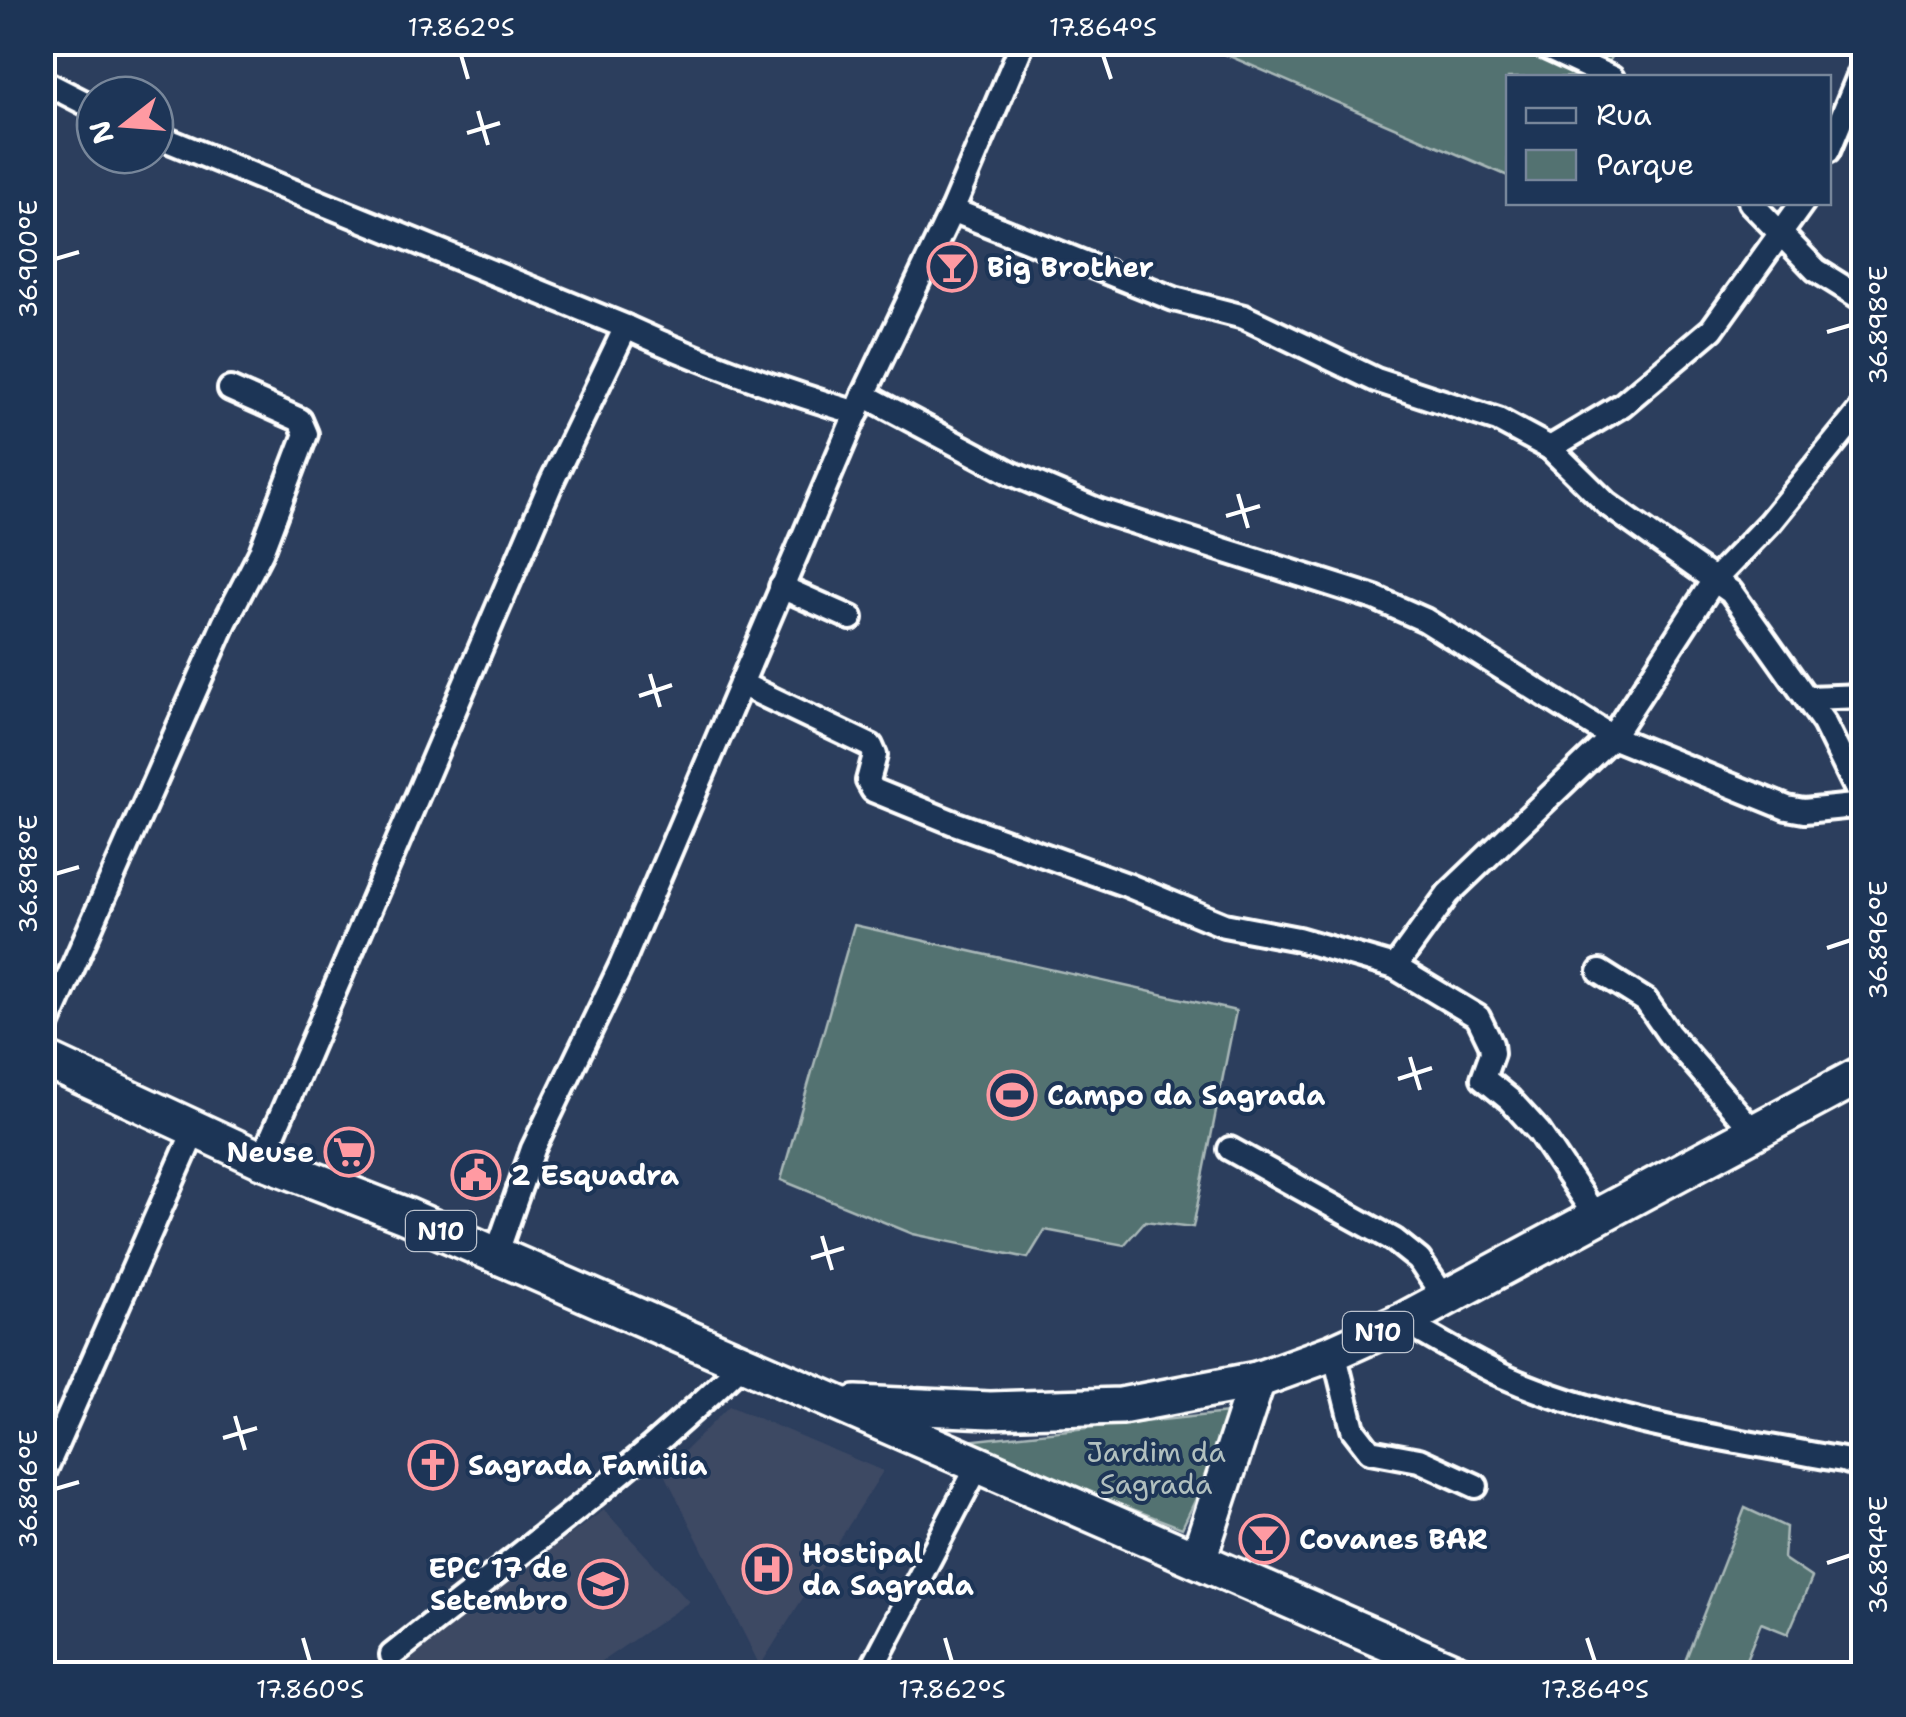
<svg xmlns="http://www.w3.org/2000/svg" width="1906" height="1717" font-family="'Shantell Sans',sans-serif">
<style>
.built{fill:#3d4964}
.green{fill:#537271;stroke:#a9b8b8;stroke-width:2.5}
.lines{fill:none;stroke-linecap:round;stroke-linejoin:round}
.street-casing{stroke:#fff;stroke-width:30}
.primary-casing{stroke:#fff;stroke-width:42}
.street{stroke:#1d3557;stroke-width:22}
.primary{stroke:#1d3557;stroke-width:35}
.ticks{fill:none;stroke:#fff;stroke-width:4}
.labels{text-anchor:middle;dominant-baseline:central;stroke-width:8;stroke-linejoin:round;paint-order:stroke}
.shield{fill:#1d3557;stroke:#bbc2cd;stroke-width:2.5}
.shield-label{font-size:25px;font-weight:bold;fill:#fff}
.poi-label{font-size:28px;font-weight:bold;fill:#fff;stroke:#1d3557;text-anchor:start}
.park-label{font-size:28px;fill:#b2c0bf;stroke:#1d3557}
.neatline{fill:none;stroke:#fff;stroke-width:4}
.ticks-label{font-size:25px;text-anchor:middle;fill:#fff}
</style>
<rect width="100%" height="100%" fill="#2c3e5d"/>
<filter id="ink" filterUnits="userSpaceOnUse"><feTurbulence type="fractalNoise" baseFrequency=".01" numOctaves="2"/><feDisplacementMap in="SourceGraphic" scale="20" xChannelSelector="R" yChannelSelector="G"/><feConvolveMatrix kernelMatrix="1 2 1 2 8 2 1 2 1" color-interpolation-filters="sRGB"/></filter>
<g filter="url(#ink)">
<!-- built -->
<g class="built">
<path d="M 729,1406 L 883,1471 L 760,1666 L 664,1472 Z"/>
<path d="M 604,1510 L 689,1602 L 583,1674 L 387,1674 L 385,1672 Z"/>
</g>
<!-- green -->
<g class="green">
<path d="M 1199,43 L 1617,43 L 1602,77 L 1508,78 L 1508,176 Z"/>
<path d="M 854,925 L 1236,1011 L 1193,1227 L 1145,1221 L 1124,1245 L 1045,1230 L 1028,1258 L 913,1234 L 781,1180 Z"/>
<path d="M 1237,1412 L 1182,1528 L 957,1442 Z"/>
<path d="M 1745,1508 L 1786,1527 L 1784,1559 L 1812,1578 L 1788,1634 L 1761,1623 L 1740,1674 L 1680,1674 Z"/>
</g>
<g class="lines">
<!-- street casing -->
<g class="street-casing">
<g id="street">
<path d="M 1534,42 L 1612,78"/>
<path d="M 42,81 L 95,108"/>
<path d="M 155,135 L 626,327 C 701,362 777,389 857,413"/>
<path d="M 1828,151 L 1864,64"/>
<path d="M 1750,202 L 1816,270 L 1864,300"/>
<path d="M 952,210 L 1174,299 L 1244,317 L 1376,380 L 1498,420 L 1550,448 L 1607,504 L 1731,592 L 1824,723 L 1864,804"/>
<path d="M 864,395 L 1011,473 L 1100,511 L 1375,598 L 1425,620 L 1612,737 L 1787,808 L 1804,811 L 1864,805"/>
<path d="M 1550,448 L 1622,405 L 1712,329 L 1803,202"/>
<path d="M 781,587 L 851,618"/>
<path d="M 741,684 L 871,746 L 875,755 L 868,781 L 873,790 L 954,823 L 1127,885 L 1224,925 L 1298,939 L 1395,967 L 1478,1017 L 1491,1044 L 1492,1053 L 1483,1078 L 1510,1100 L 1539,1132 L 1596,1217"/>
<path d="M 1807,698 L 1864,696"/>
<path d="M 1395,967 L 1448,894 L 1612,737 L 1714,580 L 1769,523 L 1864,406"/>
<path d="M 1600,972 L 1646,1001 L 1669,1034 L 1755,1133"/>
<path d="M 42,1037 L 225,622 L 261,552 L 306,434 L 300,420 L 230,389"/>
<path d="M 1230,1149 L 1394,1240 L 1419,1260 L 1444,1297"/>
<path d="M 262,1160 L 552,481 L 626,327"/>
<path d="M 496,1255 L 533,1149 L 621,966 L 864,395 L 952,210 L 1023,42"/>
<path d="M 1403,1321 C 1436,1340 1469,1360 1503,1376 C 1611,1424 1729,1439 1843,1460 L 1864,1467"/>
<path d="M 1334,1352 L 1353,1429 L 1370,1451 L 1419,1460 L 1476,1486"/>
<path d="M 42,1477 L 196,1127"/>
<path d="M 392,1655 C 511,1560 634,1470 743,1363"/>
<path d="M 869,1674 L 979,1464"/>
</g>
</g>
<!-- primary casing -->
<g class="primary-casing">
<g id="primary">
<path d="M 42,1058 L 262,1160 L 404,1215 L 1460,1674"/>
<path d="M 856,1404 L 990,1410 L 1121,1406 L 1257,1380 L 1334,1352 L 1403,1321 L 1864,1073"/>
<path d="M 1198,1559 L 1257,1380"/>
</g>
</g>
<!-- street -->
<use href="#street" class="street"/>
<!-- primary -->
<use href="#primary" class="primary"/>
</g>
</g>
<!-- ticks -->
<path class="ticks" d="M 461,55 L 468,79M 1103,55 L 1111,79M 478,111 L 488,145M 467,133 L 500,123M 55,259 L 79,252M 1827,332 L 1851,325M 1238,494 L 1248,528M 1226,516 L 1260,506M 650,674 L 660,707M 639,696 L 672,685M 55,874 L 79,867M 1827,948 L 1851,940M 1410,1057 L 1420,1090M 1398,1079 L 1432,1068M 822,1236 L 832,1270M 811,1258 L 844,1248M 235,1416 L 245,1450M 223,1438 L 257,1428M 55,1489 L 79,1482M 1827,1563 L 1851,1555M 303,1638 L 310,1662M 945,1638 L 952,1662M 1587,1638 L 1595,1662"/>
<!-- icons -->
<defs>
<g id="bar-ring" transform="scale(2.5)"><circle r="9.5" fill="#1d3557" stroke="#ff9aa2" stroke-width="1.5"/><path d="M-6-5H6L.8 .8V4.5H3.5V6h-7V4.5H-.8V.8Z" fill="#ff9aa2"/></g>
<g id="stadium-ring" transform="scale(2.5)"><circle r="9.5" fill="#1d3557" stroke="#ff9aa2" stroke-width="1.5"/><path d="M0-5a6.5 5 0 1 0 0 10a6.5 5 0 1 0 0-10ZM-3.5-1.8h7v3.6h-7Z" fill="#ff9aa2"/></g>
<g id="supermarket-ring" transform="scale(2.5)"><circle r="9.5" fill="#1d3557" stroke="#ff9aa2" stroke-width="1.5"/><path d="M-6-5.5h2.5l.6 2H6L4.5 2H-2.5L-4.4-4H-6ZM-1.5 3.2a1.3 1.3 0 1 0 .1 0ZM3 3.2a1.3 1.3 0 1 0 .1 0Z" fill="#ff9aa2"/></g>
<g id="civic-ring" transform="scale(2.5)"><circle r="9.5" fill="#1d3557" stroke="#ff9aa2" stroke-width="1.5"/><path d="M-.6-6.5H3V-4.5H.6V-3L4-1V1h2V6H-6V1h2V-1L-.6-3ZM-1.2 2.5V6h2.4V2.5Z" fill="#ff9aa2"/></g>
<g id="church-ring" transform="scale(2.5)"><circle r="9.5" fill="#1d3557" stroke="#ff9aa2" stroke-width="1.5"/><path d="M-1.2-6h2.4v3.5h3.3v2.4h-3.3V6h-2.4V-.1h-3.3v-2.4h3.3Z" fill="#ff9aa2"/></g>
<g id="hospital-ring" transform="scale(2.5)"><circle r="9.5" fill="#1d3557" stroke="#ff9aa2" stroke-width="1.5"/><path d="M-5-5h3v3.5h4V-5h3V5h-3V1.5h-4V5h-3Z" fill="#ff9aa2"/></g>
<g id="school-ring" transform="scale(2.5)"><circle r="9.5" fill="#1d3557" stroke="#ff9aa2" stroke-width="1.5"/><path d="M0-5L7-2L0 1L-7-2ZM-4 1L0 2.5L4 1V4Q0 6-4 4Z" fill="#ff9aa2"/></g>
</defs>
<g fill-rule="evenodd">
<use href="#bar-ring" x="952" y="267"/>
<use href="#stadium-ring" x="1012" y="1095"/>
<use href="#supermarket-ring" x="349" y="1152"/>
<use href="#civic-ring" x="476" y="1175"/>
<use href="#church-ring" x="433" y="1465"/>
<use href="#bar-ring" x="1264" y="1539"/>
<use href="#hospital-ring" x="767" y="1569"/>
<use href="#school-ring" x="603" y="1584"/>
</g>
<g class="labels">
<!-- shield labels -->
<g class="shield">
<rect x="406" y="1211" width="70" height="40" rx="8"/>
<rect x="1343" y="1312" width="70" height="40" rx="8"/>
</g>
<g class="shield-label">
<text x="441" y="1231">N10</text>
<text x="1378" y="1332">N10</text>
</g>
<!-- poi labels -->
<g class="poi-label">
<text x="987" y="267">Big Brother</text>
<text x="1047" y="1095">Campo da Sagrada</text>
<text x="314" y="1152" text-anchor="end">Neuse</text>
<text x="511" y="1175">2 Esquadra</text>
<text x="468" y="1465">Sagrada Familia</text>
<text x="1299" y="1539">Covanes BAR</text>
<text x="802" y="1553">Hostipal<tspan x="802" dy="32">da Sagrada</tspan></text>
<text x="568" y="1568" text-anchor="end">EPC 17 de<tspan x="568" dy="32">Setembro</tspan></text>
</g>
<!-- park labels -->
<g class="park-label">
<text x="1156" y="1452">Jardim da<tspan x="1156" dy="32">Sagrada</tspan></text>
</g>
</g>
<!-- margin -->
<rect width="1906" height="1717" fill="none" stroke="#1d3557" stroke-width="110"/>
<!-- legend -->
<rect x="1506" y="75" width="325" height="130" fill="#1d3557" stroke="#77869a" stroke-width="2.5"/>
<rect x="1526" y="108" width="50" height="15" fill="#1d3557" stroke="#77869a" stroke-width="2.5"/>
<text x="1596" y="125" font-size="30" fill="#ffffff">Rua</text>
<rect x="1526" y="150" width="50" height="30" fill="#537271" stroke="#77869a" stroke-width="2.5"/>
<text x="1596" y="175" font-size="30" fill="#ffffff">Parque</text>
<!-- north arrow -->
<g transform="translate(125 125) rotate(253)"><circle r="48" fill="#1d3557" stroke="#77869a" stroke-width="2.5"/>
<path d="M0-8L18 38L0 25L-18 38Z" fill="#ff9aa2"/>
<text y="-15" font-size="28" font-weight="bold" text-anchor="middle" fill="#ffffff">N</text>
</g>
<rect x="55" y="55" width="1796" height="1607" class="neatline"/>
<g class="ticks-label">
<text x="461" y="36">17.862°S</text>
<text x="1103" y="36">17.864°S</text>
<text transform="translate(28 259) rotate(-90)" y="9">36.900°E</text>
<text transform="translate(1878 325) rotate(-90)" y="9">36.898°E</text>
<text transform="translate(28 874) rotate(-90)" y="9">36.898°E</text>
<text transform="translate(1878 940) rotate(-90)" y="9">36.896°E</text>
<text transform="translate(28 1489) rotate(-90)" y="9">36.896°E</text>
<text transform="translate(1878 1555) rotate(-90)" y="9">36.894°E</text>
<text x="310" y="1698">17.860°S</text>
<text x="952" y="1698">17.862°S</text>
<text x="1595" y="1698">17.864°S</text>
</g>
</svg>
